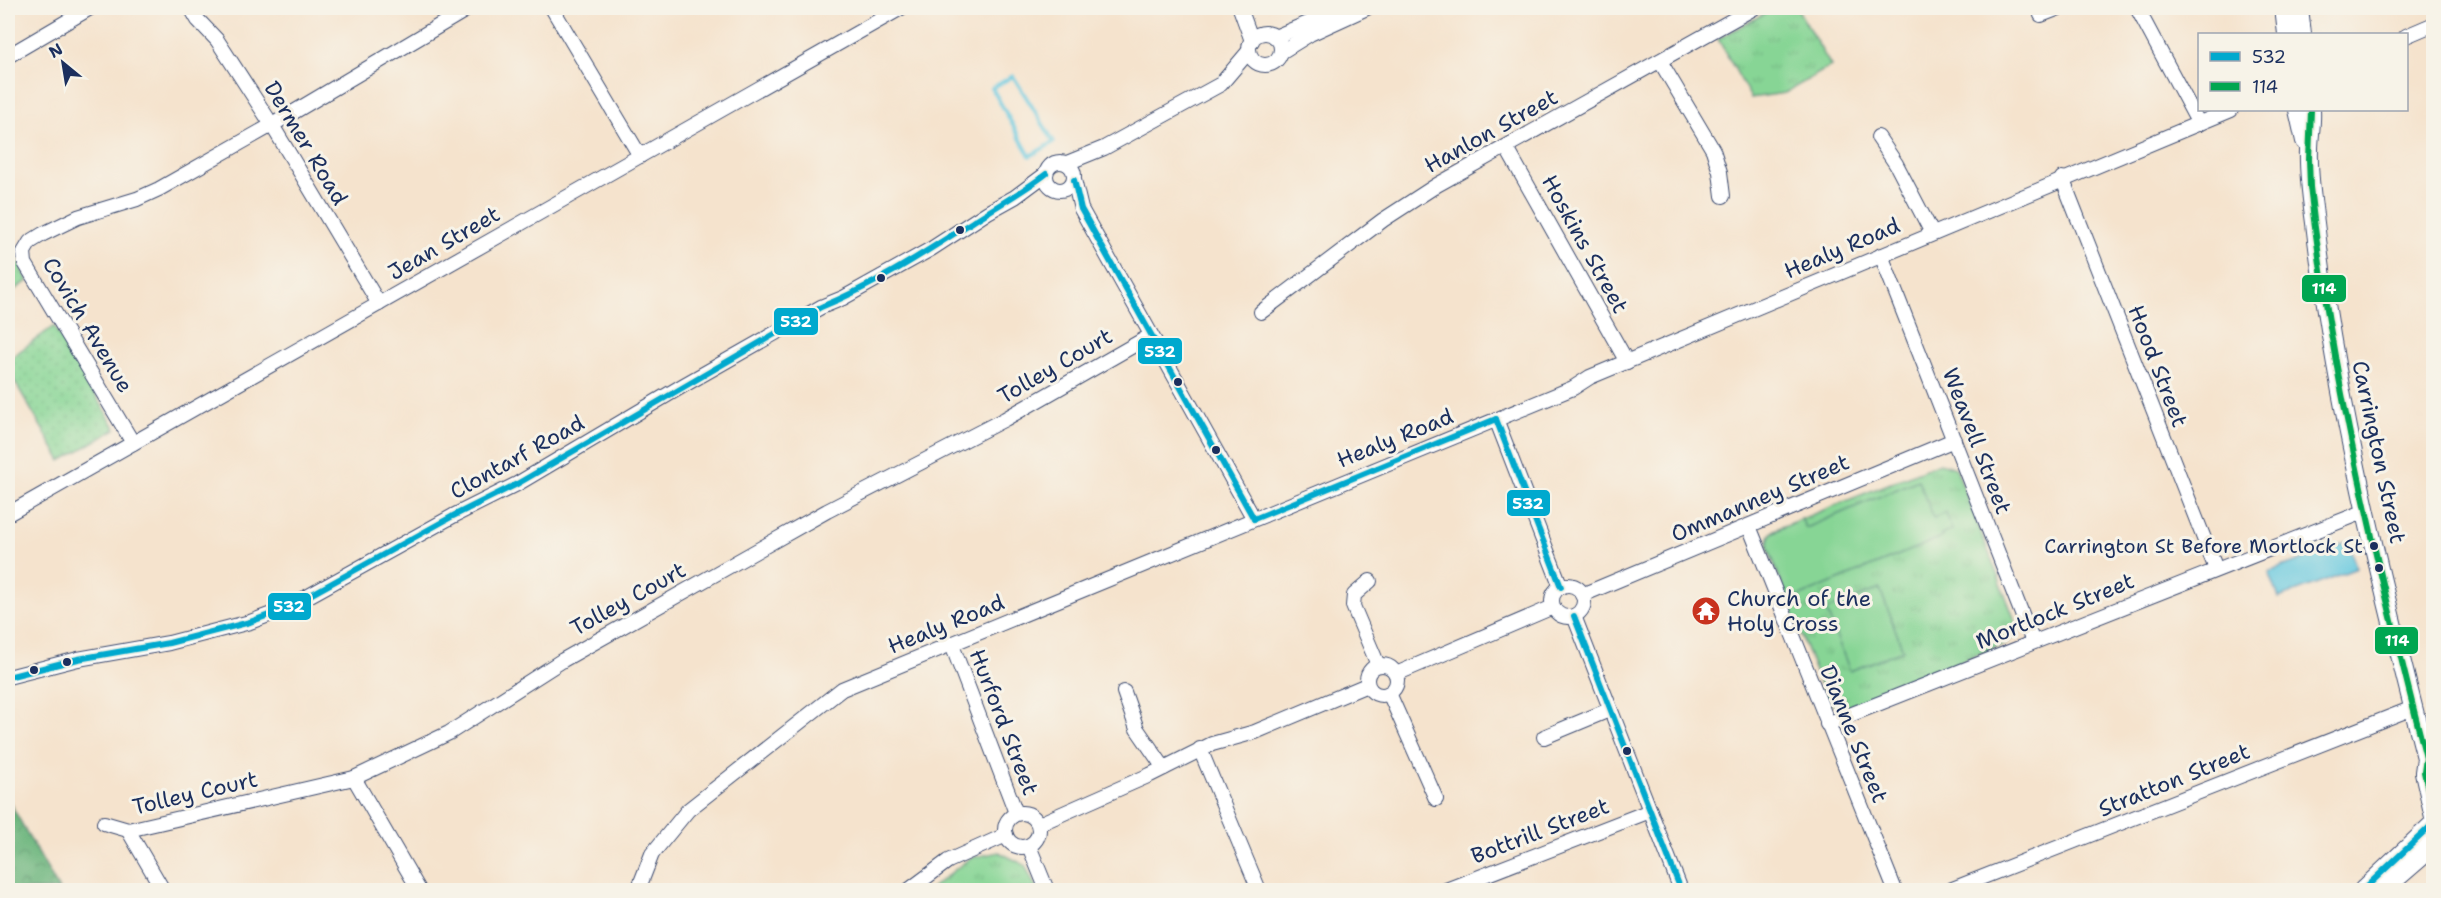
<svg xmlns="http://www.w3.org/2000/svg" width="2441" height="898" font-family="'Shantell Sans',sans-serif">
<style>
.grass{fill:url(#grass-dots);stroke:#51827a;stroke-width:1.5}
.forest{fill:url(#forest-crowns);stroke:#44726e;stroke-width:1.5}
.park{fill:url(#park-tufts);stroke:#51827a;stroke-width:1.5}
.garden{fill:#87d595;stroke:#51827a;stroke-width:1.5}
.water{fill:#62c7df;stroke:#3e7b9e;stroke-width:1.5}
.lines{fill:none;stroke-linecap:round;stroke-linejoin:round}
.stream{stroke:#62c7df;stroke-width:4}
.minor-casing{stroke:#3c4a6f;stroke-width:16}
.major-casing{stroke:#3c4a6f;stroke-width:20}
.minor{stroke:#fff;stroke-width:14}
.major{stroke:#fff;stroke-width:18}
.bus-1-casing{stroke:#f7f3e8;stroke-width:10}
.bus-2-casing{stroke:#f7f3e8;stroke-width:10}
.bus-1{stroke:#00a9ce;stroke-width:6}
.bus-2{stroke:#00a651;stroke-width:6}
.bus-dot{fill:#1b2f5e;stroke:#f7f3e8;stroke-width:2}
.labels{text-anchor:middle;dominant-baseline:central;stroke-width:6;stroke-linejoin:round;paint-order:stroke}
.bus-label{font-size:20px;fill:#1b2f5e;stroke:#f7f3e8;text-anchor:end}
.street-label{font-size:22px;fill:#1b2f5e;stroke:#f7f3e8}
.poi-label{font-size:22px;fill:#1b2f5e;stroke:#f7f3e8;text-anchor:start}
.line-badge{stroke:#f7f3e8;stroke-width:2}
.badge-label{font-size:16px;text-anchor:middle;font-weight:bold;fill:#fff}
</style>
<defs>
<pattern id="grass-dots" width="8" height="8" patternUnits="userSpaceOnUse" patternTransform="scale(1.5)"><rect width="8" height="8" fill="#87d595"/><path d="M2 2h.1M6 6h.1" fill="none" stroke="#74b783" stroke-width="1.8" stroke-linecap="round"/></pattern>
<pattern id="forest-crowns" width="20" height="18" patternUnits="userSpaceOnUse" patternTransform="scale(1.5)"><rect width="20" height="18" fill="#6db67e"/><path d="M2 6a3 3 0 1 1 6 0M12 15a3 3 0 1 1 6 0" fill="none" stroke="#59946a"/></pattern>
<pattern id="park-tufts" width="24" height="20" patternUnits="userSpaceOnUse" patternTransform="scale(1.5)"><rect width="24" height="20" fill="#87d595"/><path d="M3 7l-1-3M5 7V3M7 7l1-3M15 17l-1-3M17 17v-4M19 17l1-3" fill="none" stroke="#74b783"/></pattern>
</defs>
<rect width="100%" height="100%" fill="#f7f3e8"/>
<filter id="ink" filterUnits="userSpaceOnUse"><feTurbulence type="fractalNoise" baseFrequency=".0167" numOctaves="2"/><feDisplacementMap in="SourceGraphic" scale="12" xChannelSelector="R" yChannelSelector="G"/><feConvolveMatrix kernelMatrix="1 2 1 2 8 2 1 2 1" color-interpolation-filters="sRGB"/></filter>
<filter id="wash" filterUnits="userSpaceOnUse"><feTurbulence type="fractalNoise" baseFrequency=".008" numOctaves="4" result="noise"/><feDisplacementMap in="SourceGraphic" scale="24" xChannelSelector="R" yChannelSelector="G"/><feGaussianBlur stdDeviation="1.35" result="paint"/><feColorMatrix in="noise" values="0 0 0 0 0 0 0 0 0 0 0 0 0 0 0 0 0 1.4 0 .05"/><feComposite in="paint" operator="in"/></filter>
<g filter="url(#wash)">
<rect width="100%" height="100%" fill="#f5e3cd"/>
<!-- grass -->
<g class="grass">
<path d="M 8,242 L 28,281 L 8,294 Z"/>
<path d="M 54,326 L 116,429 L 61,461 L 8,370 L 8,360 Z"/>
</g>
<!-- forest -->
<path class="forest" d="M 8,799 L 59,890 L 8,890 Z"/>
<!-- park -->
<g class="park">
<path d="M 1774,8 L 1797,8 L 1831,66 L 1785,93 L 1751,98 L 1718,39 Z"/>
<path d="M 1940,463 L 1956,468 L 2016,623 L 2012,637 L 2006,643 L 1847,707 L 1832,704 L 1824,695 L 1769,551 C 1767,543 1767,536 1774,530 Z"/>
<path d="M 999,852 L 1025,865 L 1037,890 L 929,890 L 970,858 Z"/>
</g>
<!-- garden -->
<g class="garden">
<path d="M 1918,480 L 1934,518 L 1946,513 L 1952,530 L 1941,535 L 1942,537 L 1788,601 L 1768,546 L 1771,533 L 1801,519 L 1806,528 Z"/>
<path d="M 1880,589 L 1903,650 L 1850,671 L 1826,610 Z"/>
</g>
<!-- water -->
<path class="water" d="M 2347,542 L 2357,568 L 2279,598 L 2269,572 Z"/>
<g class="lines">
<!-- stream -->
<path class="stream" d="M 1013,76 L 1054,142 L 1030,156 L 992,88 Z"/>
</g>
</g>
<g filter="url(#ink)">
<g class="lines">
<!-- minor casing -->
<g class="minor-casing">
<g id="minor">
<path d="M 191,8 L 198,20 L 217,40 L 272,125 L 379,304"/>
<path d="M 552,8 L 640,156"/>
<path d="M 1240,8 L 1252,41"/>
<path d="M 2137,8 L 2199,124"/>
<path d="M 2041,15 L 2059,8"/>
<circle cx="1265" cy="49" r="16"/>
<path d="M 2406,36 L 2434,24"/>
<path d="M 1275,37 L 1344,8"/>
<path d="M 1281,52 L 1310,34 L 1367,8"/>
<path d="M 8,56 L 90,8"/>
<path d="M 1660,61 L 1713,150 L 1720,172 L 1723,196"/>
<path d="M 1878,137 L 1896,164 L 1932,233"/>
<path d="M 1506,147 L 1627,362"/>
<circle cx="1060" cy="176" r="14"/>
<path d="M 1067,163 L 1104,148 L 1221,84 L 1249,51"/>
<path d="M 2062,178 L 2216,569"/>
<path d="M 1074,180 L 1081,209 L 1254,519"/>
<path d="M 1881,255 L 2033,642"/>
<path d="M 1261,312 L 1383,220 L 1437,185 L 1754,8"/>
<path d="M 1496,419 L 1561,587"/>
<path d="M 133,443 L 25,263 L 24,252 L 30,242 L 43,234 L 78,217 L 137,199 L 159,189 L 272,125 L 469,8"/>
<path d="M 8,514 L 901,8"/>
<path d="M 1749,526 L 1895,890"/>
<path d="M 1370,581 L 1354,595 L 1353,606 L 1378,665"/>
<circle cx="1568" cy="601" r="16"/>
<path d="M 1582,595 L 1954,440"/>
<path d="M 1574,616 L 1681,890"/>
<path d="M 952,645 L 1016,813"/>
<circle cx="1382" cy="680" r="15"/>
<path d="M 1396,674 L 1553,607"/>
<path d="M 8,677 L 78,659 L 169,643 L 250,622 L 285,609 L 453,516 L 517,484 L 684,385 L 821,307 L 843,298 L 931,249 L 988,212 L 1015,197 L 1046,174"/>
<path d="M 1124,692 L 1137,729 L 1164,768"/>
<path d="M 1389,693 L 1436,799"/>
<path d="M 1827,724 L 2366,511"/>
<path d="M 1544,737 L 1609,710"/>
<path d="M 1200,749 L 1259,890"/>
<path d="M 354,778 L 419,890"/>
<circle cx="1022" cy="830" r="17"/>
<path d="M 104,823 L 128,830 L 354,778 L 449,733 L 563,660 L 827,511 L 1005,419 L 1150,336"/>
<path d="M 1039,824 L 1150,775 L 1212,744 L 1255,732 L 1367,685"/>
<path d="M 128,830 L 163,890"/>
<path d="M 1029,846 L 1047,890"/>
<path d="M 638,890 L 652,854 L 688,810 L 842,689 L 1573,388 L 1590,377 L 2231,110"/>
<path d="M 909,890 L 948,861 L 1006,835"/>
<path d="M 1446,890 L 1650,811"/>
<path d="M 1950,890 L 2413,708"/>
</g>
</g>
<!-- major casing -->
<g class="major-casing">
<g id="major">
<path d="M 2284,8 L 2287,34"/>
<path d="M 2299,8 L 2302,34"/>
<path d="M 2298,110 L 2305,141"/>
<path d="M 2311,110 C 2312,124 2309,136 2309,150 C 2308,174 2312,200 2315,223 C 2336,404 2381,582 2426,758 L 2424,772 L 2434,817"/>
<path d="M 2363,890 L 2434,823"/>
<path d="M 2383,890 L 2434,846"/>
</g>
</g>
<!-- minor -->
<use href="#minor" class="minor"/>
<!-- major -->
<use href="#major" class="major"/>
<!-- bus-1 casing -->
<g class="bus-1-casing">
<g id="bus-1">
<path d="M 1074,180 L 1081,209 L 1254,519"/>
<path d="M 1496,419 L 1561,587"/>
<path d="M 1254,519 L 1496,419"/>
<path d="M 1574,616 L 1681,890"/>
<path d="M 8,677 L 78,659 L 169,643 L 250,622 L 285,609 L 453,516 L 517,484 L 821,307 C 876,285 927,251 977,219 C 1000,204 1024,191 1046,174"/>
<path d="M 2363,890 L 2434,823"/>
</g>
</g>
<!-- bus-2 casing -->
<g class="bus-2-casing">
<path id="bus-2" d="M 2311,110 L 2309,159 L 2310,187 C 2332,381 2378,569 2426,758 L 2424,772 L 2434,815"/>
</g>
<!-- bus-1 -->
<use href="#bus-1" class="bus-1"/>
<!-- bus-2 -->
<use href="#bus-2" class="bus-2"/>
</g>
</g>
<!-- icons -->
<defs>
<g id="temple-disc" transform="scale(1.5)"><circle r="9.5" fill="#c8321e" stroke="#f7f3e8"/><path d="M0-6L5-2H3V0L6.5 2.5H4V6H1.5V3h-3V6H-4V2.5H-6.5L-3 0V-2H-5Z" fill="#fff"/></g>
</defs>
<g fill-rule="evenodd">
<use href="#temple-disc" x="1706" y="611"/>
</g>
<!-- markers -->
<g class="bus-dot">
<circle cx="960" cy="230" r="5"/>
<circle cx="881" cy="278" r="5"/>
<circle cx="1178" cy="382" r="5"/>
<circle cx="1216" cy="450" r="5"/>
<circle cx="2374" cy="546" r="5"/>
<circle cx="2379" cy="568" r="5"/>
<circle cx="67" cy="662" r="5"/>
<circle cx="34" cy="670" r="5"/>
<circle cx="1627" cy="751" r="5"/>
</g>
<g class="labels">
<!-- bus labels -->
<g class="bus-label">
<text x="2363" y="546">Carrington St Before Mortlock St</text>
</g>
<!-- street labels -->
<g class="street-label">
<text transform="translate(1491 131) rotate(-29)">Hanlon Street</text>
<text transform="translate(306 143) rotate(59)">Dermer Road</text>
<text transform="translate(444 243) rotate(-30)">Jean Street</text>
<text transform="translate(1585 244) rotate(61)">Hoskins Street</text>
<text transform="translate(1842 248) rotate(-23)">Healy Road</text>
<text transform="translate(88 325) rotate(59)">Covich Avenue</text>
<text transform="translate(1055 366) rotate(-30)">Tolley Court</text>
<text transform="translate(2158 366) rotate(69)">Hood Street</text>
<text transform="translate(1395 438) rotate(-22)">Healy Road</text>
<text transform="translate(1977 441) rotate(69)">Weavell Street</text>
<text transform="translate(2379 452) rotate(78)">Carrington Street</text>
<text transform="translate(517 457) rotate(-29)">Clontarf Road</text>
<text transform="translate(1760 498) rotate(-23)">Ommanney Street</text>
<text transform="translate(628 599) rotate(-29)">Tolley Court</text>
<text transform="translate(2055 611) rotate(-22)">Mortlock Street</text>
<text transform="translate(946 624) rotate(-22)">Healy Road</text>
<text transform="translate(1004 722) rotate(69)">Hurford Street</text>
<text transform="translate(1854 734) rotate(68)">Dianne Street</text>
<text transform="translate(2174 780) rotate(-22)">Stratton Street</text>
<text transform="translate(195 793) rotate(-13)">Tolley Court</text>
<text transform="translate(1540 831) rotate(-21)">Bottrill Street</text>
</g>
<!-- poi labels -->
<g class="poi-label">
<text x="1727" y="598">Church of the<tspan x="1727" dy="25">Holy Cross</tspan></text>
</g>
</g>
<g class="line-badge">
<rect x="2301" y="274" width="46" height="29" rx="6" fill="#00a651"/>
<rect x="773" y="307" width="46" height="29" rx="6" fill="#00a9ce"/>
<rect x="1137" y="337" width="46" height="28" rx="6" fill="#00a9ce"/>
<rect x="1506" y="489" width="45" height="28" rx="6" fill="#00a9ce"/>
<rect x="267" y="592" width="45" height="29" rx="6" fill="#00a9ce"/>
<rect x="2374" y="626" width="45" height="29" rx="6" fill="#00a651"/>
</g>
<g class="badge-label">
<text x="2324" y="294">114</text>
<text x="796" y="327">532</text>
<text x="1160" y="357">532</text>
<text x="1528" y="509">532</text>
<text x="289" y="612">532</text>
<text x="2397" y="646">114</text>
</g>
<!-- margin -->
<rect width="2441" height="898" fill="none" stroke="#f7f3e8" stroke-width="30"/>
<!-- legend -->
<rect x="2198" y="33" width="210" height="78" fill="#f7f3e8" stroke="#9fa5b1" stroke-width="1.5"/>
<rect x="2210" y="52" width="30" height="9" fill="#00a9ce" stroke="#9fa5b1" stroke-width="1.5"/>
<text x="2252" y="63" font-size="18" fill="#1b2f5e">532</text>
<rect x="2210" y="82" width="30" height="9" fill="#00a651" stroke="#9fa5b1" stroke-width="1.5"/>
<text x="2252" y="93" font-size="18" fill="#1b2f5e">114</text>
<!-- north arrow -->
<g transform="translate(63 63) rotate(330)" stroke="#f7f3e8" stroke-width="4.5" paint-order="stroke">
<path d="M0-4.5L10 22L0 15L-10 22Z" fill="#1b2f5e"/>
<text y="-9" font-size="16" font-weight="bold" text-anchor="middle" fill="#1b2f5e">N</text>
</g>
</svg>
